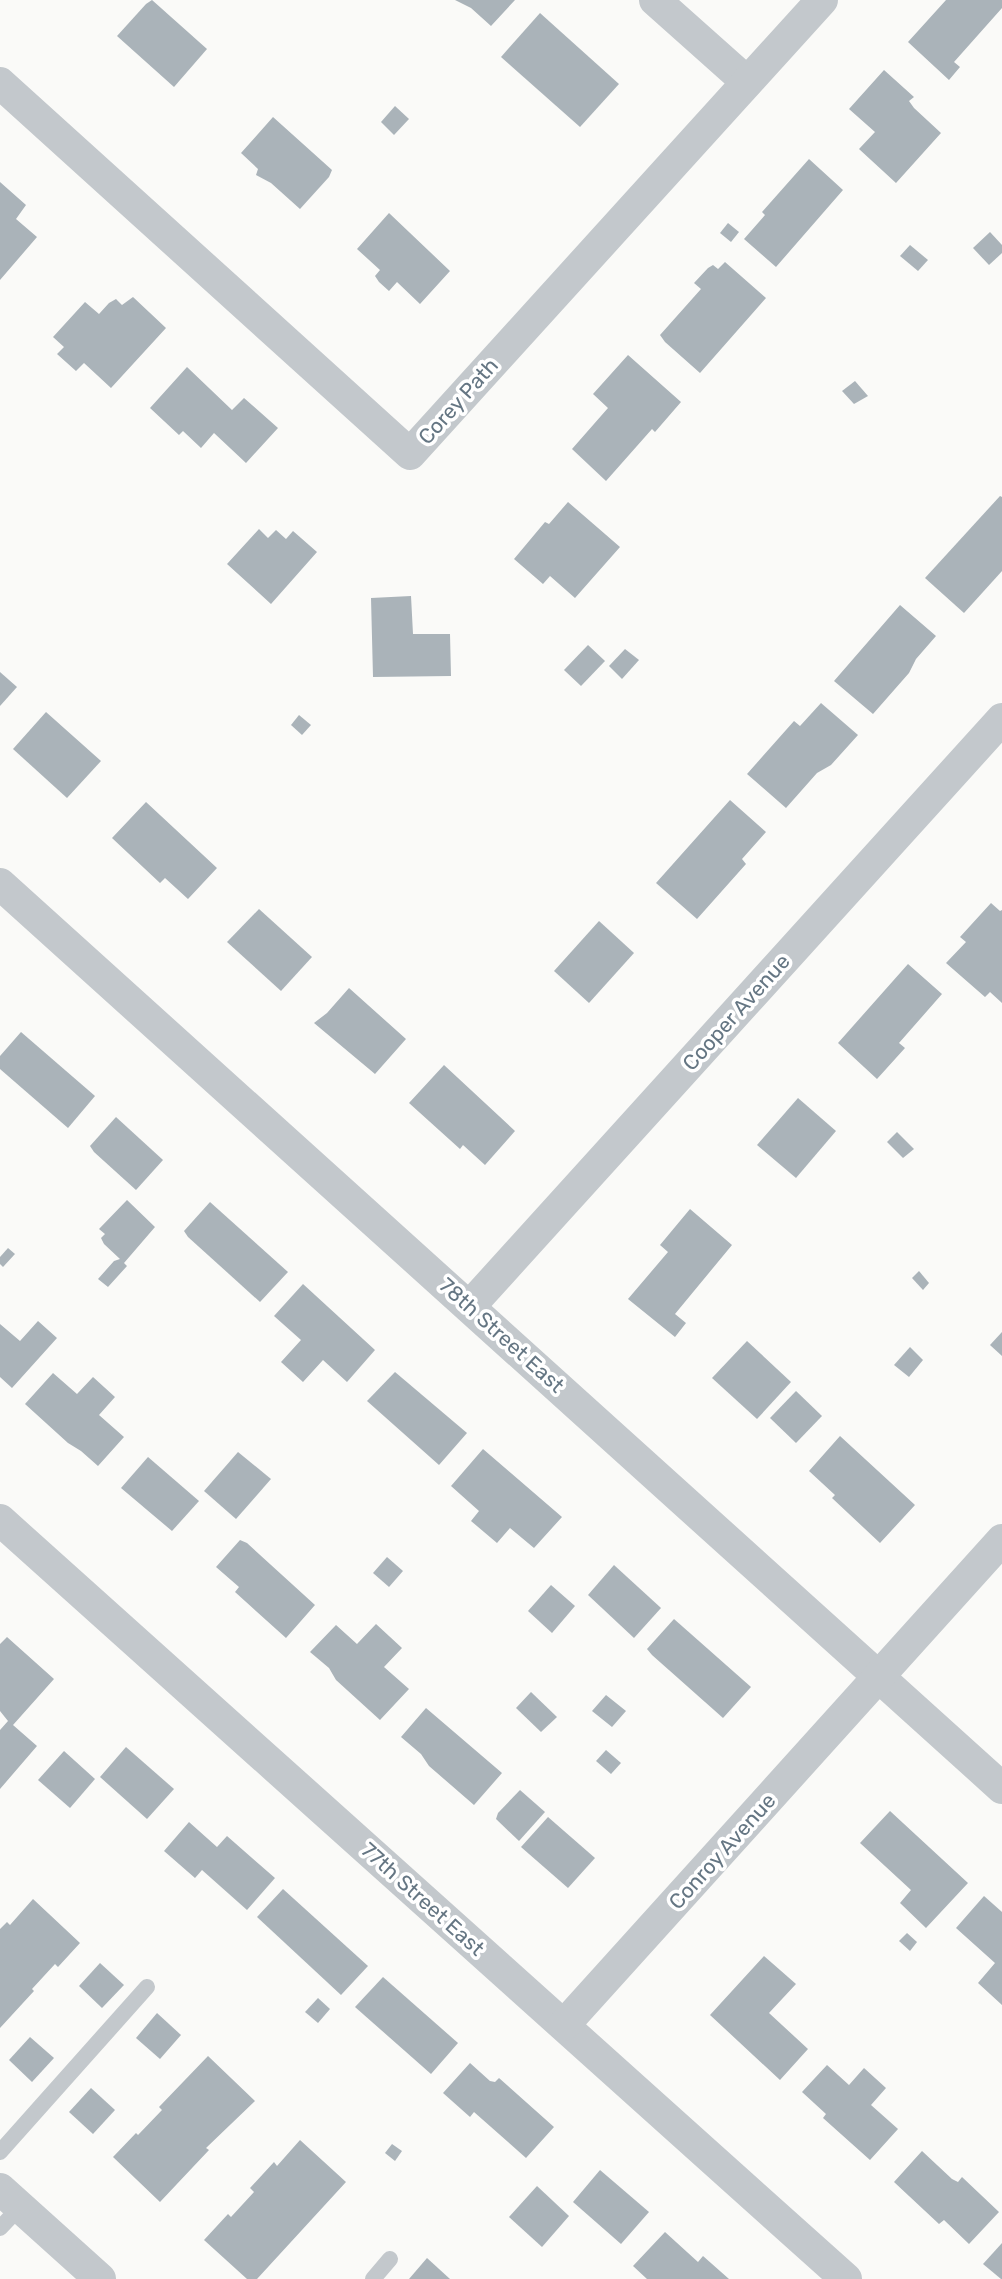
<svg xmlns="http://www.w3.org/2000/svg" width="1002" height="2279" font-family="Rubik,sans-serif">
<style>
.building{fill:#aab3b9}
.lines{fill:none;stroke-linecap:round;stroke-linejoin:round}
.service{stroke:#c3c8cc;stroke-width:16}
.minor{stroke:#c3c8cc;stroke-width:32}
.labels{text-anchor:middle;dominant-baseline:central;stroke-width:7;stroke-linejoin:round;paint-order:stroke}
.street-label{font-size:21px;fill:#657683;stroke:#fff}
</style>
<rect width="100%" height="100%" fill="#fafaf8"/>
<!-- building -->
<g class="building">
<path d="M 152,0 L 207,49 L 174,87 L 117,36 L 146,4 Z"/>
<path d="M 455,0 L 515,0 L 491,26 L 471,8 Z"/>
<path d="M 946,0 L 1002,0 L 1002,8 L 954,62 L 960,67 L 949,80 L 908,42 Z"/>
<path d="M 540,13 L 619,84 L 580,127 L 501,57 Z"/>
<path d="M 884,70 L 914,97 L 909,101 L 914,108 L 941,133 L 896,183 L 859,149 L 875,132 L 849,109 Z"/>
<path d="M 395,106 L 409,119 L 394,135 L 381,122 Z"/>
<path d="M 273,117 L 332,170 L 329,177 L 300,209 L 271,183 L 256,175 L 258,169 L 241,153 Z"/>
<path d="M 809,159 L 843,190 L 776,267 L 744,239 L 765,215 L 762,212 Z"/>
<path d="M 0,182 L 26,205 L 16,219 L 37,237 L 0,280 Z"/>
<path d="M 389,213 L 450,271 L 420,304 L 397,282 L 389,291 L 379,282 L 375,276 L 380,270 L 357,249 Z"/>
<path d="M 728,223 L 739,232 L 731,242 L 720,233 Z"/>
<path d="M 990,232 L 1002,245 L 1002,253 L 989,265 L 973,248 Z"/>
<path d="M 910,245 L 928,260 L 918,271 L 900,256 Z"/>
<path d="M 725,262 L 766,298 L 700,373 L 665,342 L 660,335 L 701,289 L 694,283 L 708,268 L 713,265 L 718,269 Z"/>
<path d="M 133,297 L 166,328 L 111,388 L 84,363 L 76,371 L 57,354 L 64,347 L 53,337 L 85,302 L 99,314 L 109,303 L 116,299 L 122,305 Z"/>
<path d="M 628,355 L 681,402 L 655,432 L 652,429 L 606,481 L 572,449 L 608,408 L 593,394 Z"/>
<path d="M 187,367 L 232,410 L 244,398 L 278,428 L 246,463 L 214,433 L 201,448 L 183,431 L 179,435 L 150,408 Z"/>
<path d="M 855,381 L 868,396 L 854,404 L 842,391 Z"/>
<path d="M 1000,496 L 1002,497 L 1002,571 L 964,613 L 925,578 Z"/>
<path d="M 568,502 L 620,547 L 575,598 L 550,576 L 543,584 L 514,559 L 545,522 L 549,524 Z"/>
<path d="M 259,529 L 268,538 L 276,530 L 286,539 L 293,531 L 317,552 L 271,604 L 227,564 Z"/>
<path d="M 411,596 L 413,634 L 450,634 L 451,676 L 373,677 L 371,598 Z"/>
<path d="M 900,605 L 936,636 L 916,659 L 909,673 L 873,714 L 834,681 Z"/>
<path d="M 588,645 L 605,661 L 581,686 L 564,670 Z"/>
<path d="M 625,649 L 639,660 L 622,679 L 609,666 Z"/>
<path d="M 0,672 L 17,687 L 0,706 Z"/>
<path d="M 821,703 L 858,735 L 831,765 L 817,773 L 786,808 L 747,774 L 794,721 L 800,726 Z"/>
<path d="M 46,712 L 101,761 L 67,798 L 13,749 Z"/>
<path d="M 299,715 L 311,725 L 302,735 L 291,725 Z"/>
<path d="M 730,800 L 766,832 L 742,859 L 746,864 L 697,919 L 656,883 Z"/>
<path d="M 146,802 L 217,868 L 188,899 L 165,878 L 160,883 L 112,838 Z"/>
<path d="M 991,903 L 1000,911 L 1002,910 L 1002,1003 L 990,992 L 985,997 L 946,963 L 966,942 L 960,937 Z"/>
<path d="M 259,909 L 312,957 L 281,991 L 227,942 Z"/>
<path d="M 599,921 L 634,953 L 589,1003 L 554,971 Z"/>
<path d="M 908,964 L 942,994 L 899,1043 L 905,1048 L 877,1079 L 838,1043 Z"/>
<path d="M 349,988 L 406,1039 L 375,1074 L 314,1023 L 327,1013 Z"/>
<path d="M 21,1032 L 95,1096 L 68,1128 L 0,1069 L 0,1056 Z"/>
<path d="M 444,1065 L 515,1131 L 485,1165 L 463,1145 L 460,1149 L 409,1103 Z"/>
<path d="M 798,1098 L 836,1131 L 796,1178 L 757,1145 Z"/>
<path d="M 116,1117 L 163,1160 L 136,1190 L 94,1152 L 90,1146 Z"/>
<path d="M 897,1132 L 914,1149 L 903,1158 L 887,1142 Z"/>
<path d="M 127,1200 L 155,1227 L 124,1263 L 127,1266 L 108,1287 L 98,1279 L 114,1261 L 120,1259 L 104,1244 L 101,1238 L 105,1234 L 99,1229 Z"/>
<path d="M 210,1202 L 288,1272 L 260,1302 L 188,1237 L 184,1231 Z"/>
<path d="M 690,1209 L 732,1245 L 675,1314 L 686,1323 L 675,1337 L 628,1299 L 668,1252 L 660,1245 Z"/>
<path d="M 8,1248 L 15,1254 L 3,1267 L 0,1264 L 0,1257 Z"/>
<path d="M 919,1271 L 929,1283 L 923,1290 L 912,1278 Z"/>
<path d="M 303,1284 L 375,1350 L 347,1382 L 323,1360 L 303,1382 L 281,1362 L 301,1340 L 274,1316 Z"/>
<path d="M 38,1321 L 57,1338 L 12,1388 L 0,1377 L 0,1324 L 20,1341 Z"/>
<path d="M 1002,1332 L 1002,1356 L 990,1345 Z"/>
<path d="M 747,1341 L 791,1382 L 757,1419 L 712,1378 Z"/>
<path d="M 910,1347 L 923,1360 L 909,1377 L 894,1365 Z"/>
<path d="M 395,1372 L 467,1433 L 439,1465 L 367,1401 Z"/>
<path d="M 53,1373 L 77,1394 L 93,1377 L 115,1397 L 99,1415 L 124,1437 L 98,1466 L 81,1451 L 68,1443 L 25,1404 Z"/>
<path d="M 796,1391 L 822,1416 L 796,1443 L 770,1418 Z"/>
<path d="M 840,1436 L 915,1505 L 880,1543 L 832,1498 L 835,1495 L 809,1471 Z"/>
<path d="M 483,1449 L 562,1517 L 534,1548 L 510,1528 L 497,1543 L 471,1521 L 479,1511 L 451,1486 Z"/>
<path d="M 238,1452 L 271,1479 L 236,1519 L 204,1491 Z"/>
<path d="M 148,1457 L 199,1501 L 172,1531 L 121,1488 Z"/>
<path d="M 240,1540 L 247,1543 L 315,1605 L 286,1638 L 235,1592 L 239,1587 L 216,1567 Z"/>
<path d="M 387,1557 L 403,1571 L 389,1587 L 373,1573 Z"/>
<path d="M 614,1565 L 661,1608 L 634,1638 L 588,1595 Z"/>
<path d="M 551,1585 L 575,1606 L 552,1633 L 528,1611 Z"/>
<path d="M 674,1619 L 751,1687 L 723,1718 L 652,1655 L 647,1649 Z"/>
<path d="M 376,1624 L 402,1648 L 384,1667 L 409,1689 L 380,1720 L 336,1680 L 329,1668 L 310,1652 L 336,1625 L 357,1644 Z"/>
<path d="M 7,1637 L 54,1679 L 13,1725 L 37,1746 L 0,1789 L 0,1730 L 8,1721 L 0,1711 L 0,1644 Z"/>
<path d="M 531,1692 L 557,1717 L 541,1732 L 516,1708 Z"/>
<path d="M 606,1695 L 626,1711 L 612,1727 L 592,1711 Z"/>
<path d="M 426,1708 L 502,1773 L 474,1805 L 429,1766 L 421,1754 L 401,1737 Z"/>
<path d="M 126,1747 L 174,1789 L 147,1819 L 100,1777 Z"/>
<path d="M 606,1750 L 621,1763 L 611,1774 L 596,1761 Z"/>
<path d="M 64,1751 L 95,1779 L 70,1808 L 38,1780 Z"/>
<path d="M 520,1790 L 545,1812 L 519,1841 L 496,1819 L 498,1813 Z"/>
<path d="M 890,1811 L 968,1883 L 926,1928 L 900,1903 L 911,1890 L 860,1843 Z"/>
<path d="M 548,1817 L 595,1858 L 568,1888 L 521,1847 Z"/>
<path d="M 189,1822 L 217,1847 L 227,1836 L 275,1878 L 247,1910 L 202,1870 L 195,1878 L 164,1851 Z"/>
<path d="M 283,1889 L 368,1966 L 341,1995 L 257,1917 Z"/>
<path d="M 984,1896 L 1002,1912 L 1002,2005 L 978,1983 L 995,1963 L 956,1928 Z"/>
<path d="M 33,1899 L 80,1943 L 58,1967 L 55,1964 L 32,1989 L 34,1991 L 0,2028 L 0,1929 L 7,1922 L 10,1925 Z"/>
<path d="M 907,1933 L 917,1942 L 910,1951 L 899,1941 Z"/>
<path d="M 764,1956 L 796,1984 L 769,2013 L 808,2049 L 780,2080 L 710,2015 Z"/>
<path d="M 100,1963 L 124,1985 L 102,2008 L 79,1986 Z"/>
<path d="M 383,1977 L 458,2043 L 431,2074 L 355,2007 Z"/>
<path d="M 318,1998 L 330,2009 L 318,2023 L 305,2012 Z"/>
<path d="M 157,2013 L 181,2035 L 160,2059 L 136,2038 Z"/>
<path d="M 30,2037 L 54,2058 L 32,2082 L 9,2060 Z"/>
<path d="M 208,2056 L 255,2101 L 206,2148 L 209,2150 L 160,2202 L 113,2157 L 136,2133 L 138,2135 L 162,2110 L 159,2107 Z"/>
<path d="M 470,2063 L 490,2081 L 495,2082 L 499,2078 L 554,2127 L 526,2158 L 474,2112 L 470,2117 L 443,2093 Z"/>
<path d="M 827,2065 L 849,2085 L 864,2068 L 886,2088 L 871,2105 L 898,2129 L 870,2160 L 823,2118 L 826,2114 L 802,2092 Z"/>
<path d="M 91,2088 L 115,2110 L 93,2134 L 69,2112 Z"/>
<path d="M 300,2140 L 346,2182 L 257,2279 L 247,2279 L 204,2240 L 228,2214 L 231,2217 L 254,2192 L 250,2188 L 274,2162 L 277,2166 Z"/>
<path d="M 392,2144 L 402,2151 L 395,2161 L 385,2153 Z"/>
<path d="M 922,2151 L 952,2179 L 958,2182 L 962,2177 L 999,2212 L 969,2244 L 944,2220 L 939,2224 L 894,2182 Z"/>
<path d="M 600,2170 L 649,2212 L 621,2244 L 573,2202 Z"/>
<path d="M 537,2186 L 569,2216 L 542,2247 L 509,2217 Z"/>
<path d="M 665,2232 L 698,2262 L 703,2256 L 729,2279 L 647,2279 L 633,2266 Z"/>
<path d="M 1002,2243 L 1002,2279 L 1001,2279 L 983,2264 Z"/>
<path d="M 427,2258 L 450,2279 L 409,2279 Z"/>
</g>
<g class="lines">
<!-- service -->
<g class="service">
<path d="M 0,2152 L 147,1987"/>
<path d="M 0,2228 L 20,2207"/>
<path d="M 373,2279 L 390,2259"/>
</g>
<!-- minor -->
<g class="minor">
<path d="M 655,0 L 747,82"/>
<path d="M 0,83 L 410,454 L 822,0"/>
<path d="M 0,884 L 1002,1788"/>
<path d="M 470,1306 L 1002,719"/>
<path d="M 0,1520 L 846,2279"/>
<path d="M 564,2025 L 1002,1540"/>
<path d="M 0,2189 L 100,2279"/>
</g>
</g>
<g class="labels">
<!-- street labels -->
<g class="street-label">
<text transform="translate(458 401) rotate(-48)">Corey Path</text>
<text transform="translate(736 1012) rotate(-48)">Cooper Avenue</text>
<text transform="translate(502 1335) rotate(42)">78th Street East</text>
<text transform="translate(722 1851) rotate(-48)">Conroy Avenue</text>
<text transform="translate(423 1899) rotate(42)">77th Street East</text>
</g>
</g>
</svg>
